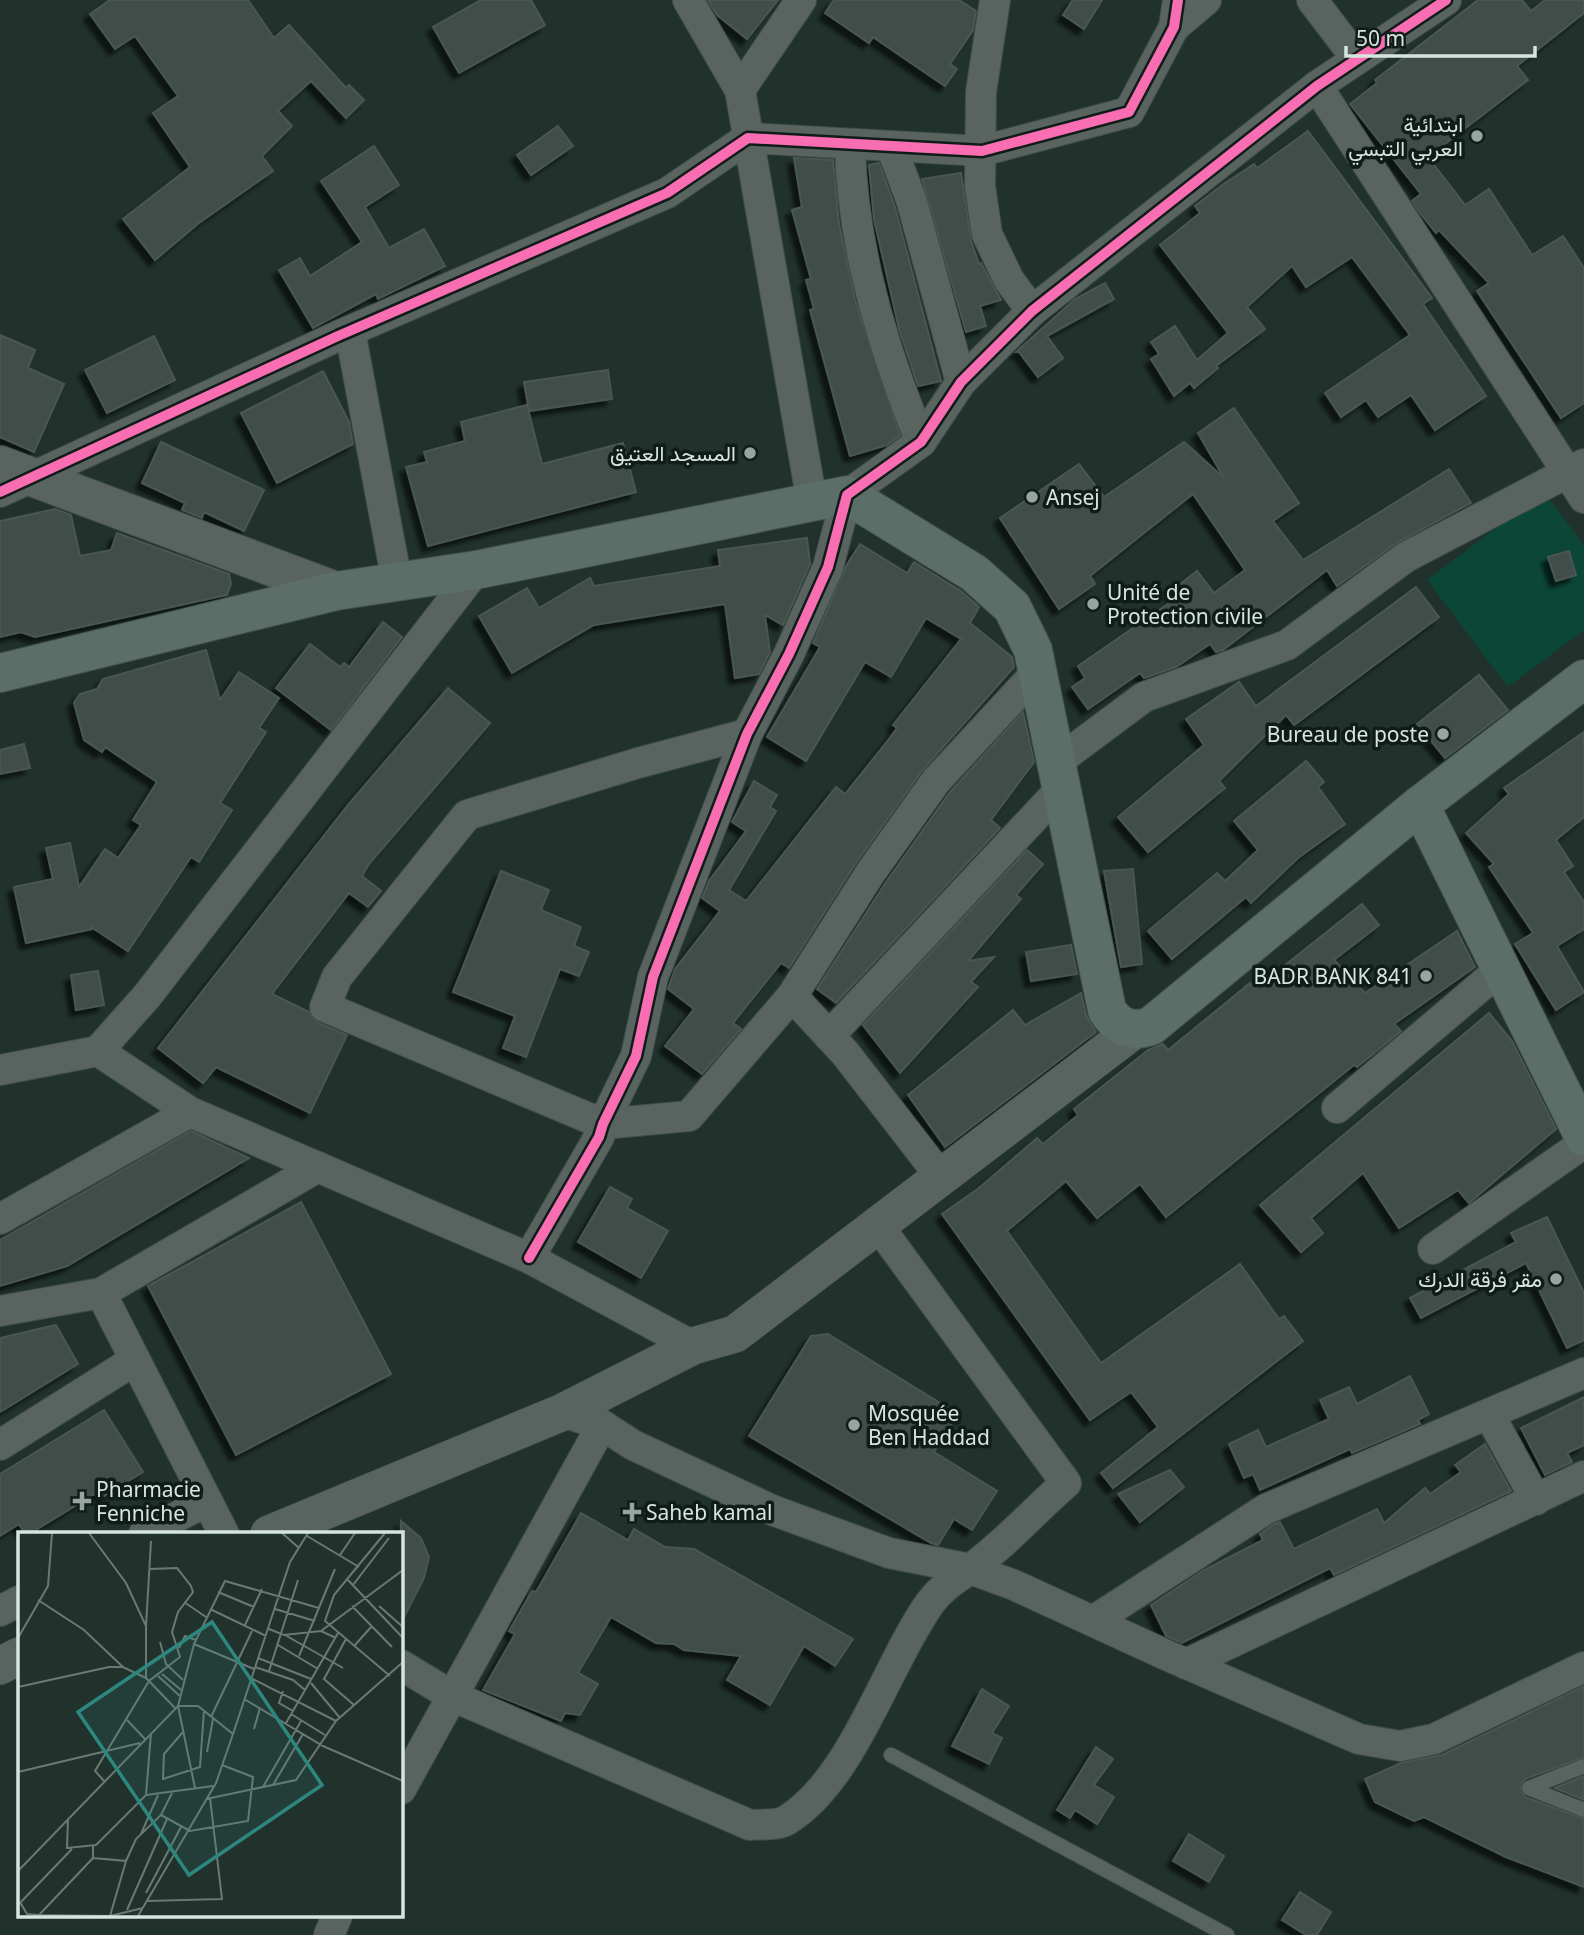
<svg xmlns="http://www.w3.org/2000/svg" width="1584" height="1935" font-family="'Noto Sans',Vazirmatn,sans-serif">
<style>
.green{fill:#0b4636}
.building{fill:#3f4d48;stroke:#4a5752;stroke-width:2;filter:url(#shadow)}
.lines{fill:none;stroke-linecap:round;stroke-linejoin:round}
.service-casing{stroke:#3f4e48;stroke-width:16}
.minor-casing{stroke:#3f4e48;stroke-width:32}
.tertiary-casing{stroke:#3f4e48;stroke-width:38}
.secondary-casing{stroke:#3f4e48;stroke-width:40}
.primary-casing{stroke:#3f4e48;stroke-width:40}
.service{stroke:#596460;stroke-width:14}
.minor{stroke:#596460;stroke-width:30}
.tertiary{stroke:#596460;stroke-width:37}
.secondary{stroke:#596460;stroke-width:38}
.primary{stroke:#5c6e68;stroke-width:38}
.cycleway-casing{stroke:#101c18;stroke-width:15}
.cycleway{stroke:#f96db3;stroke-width:10}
.poi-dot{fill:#97a7a0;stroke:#101c18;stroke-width:2.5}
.labels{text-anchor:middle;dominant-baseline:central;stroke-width:7;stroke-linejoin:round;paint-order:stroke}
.poi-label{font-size:21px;fill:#d6e6df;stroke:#101c18;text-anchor:end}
.inset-road{fill:none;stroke:#697a74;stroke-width:2}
.view{fill:#2d877f;fill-opacity:0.15;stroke:#2d877f;stroke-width:3.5}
.inset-edge{fill:none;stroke:#d6e6df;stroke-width:3.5}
</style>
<defs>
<filter id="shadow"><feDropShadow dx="-6" dy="6" stdDeviation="2" flood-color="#0009"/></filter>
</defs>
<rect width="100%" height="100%" fill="#21322c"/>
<!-- green -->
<path class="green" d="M 1544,492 L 1584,545 L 1584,630 L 1508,687 L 1427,580 Z"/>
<!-- building -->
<g class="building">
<path d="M 110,0 L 248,0 L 274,38 L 289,25 L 346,88 L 349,85 L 364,100 L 346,118 L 311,81 L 278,111 L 292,126 L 262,156 L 273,171 L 199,223 L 155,260 L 123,219 L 190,167 L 153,113 L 178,96 L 135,36 L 115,49 L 90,14 Z"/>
<path d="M 481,0 L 531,0 L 545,25 L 459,73 L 433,27 Z"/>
<path d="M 708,0 L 778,0 L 747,39 L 717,15 Z"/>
<path d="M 834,0 L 959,0 L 976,11 L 973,30 L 950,64 L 957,69 L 945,86 L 873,37 L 869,43 L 825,13 Z"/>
<path d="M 1073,0 L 1102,0 L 1084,29 L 1063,15 Z"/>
<path d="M 1478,0 L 1522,0 L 1531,11 L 1545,0 L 1584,0 L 1584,13 L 1517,66 L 1528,80 L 1428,157 L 1465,205 L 1489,189 L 1532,255 L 1563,236 L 1584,268 L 1584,403 L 1561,418 L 1477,291 L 1489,283 L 1439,230 L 1436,233 L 1420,213 L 1412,201 L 1421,194 L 1350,104 L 1377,83 L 1375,80 Z"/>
<path d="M 558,126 L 573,146 L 531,175 L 517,155 Z"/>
<path d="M 1308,131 L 1432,298 L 1423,304 L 1486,396 L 1435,430 L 1411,395 L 1378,417 L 1366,400 L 1341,417 L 1325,393 L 1410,335 L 1352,257 L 1306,287 L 1292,266 L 1247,307 L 1265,329 L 1216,366 L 1218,368 L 1194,388 L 1190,383 L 1174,396 L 1151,359 L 1159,354 L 1151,342 L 1175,326 L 1197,360 L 1228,333 L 1160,245 L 1200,213 L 1195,206 L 1222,185 L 1254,164 L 1257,168 Z"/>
<path d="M 374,146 L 399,185 L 365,207 L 389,248 L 424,229 L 445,266 L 378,299 L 376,294 L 313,328 L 279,270 L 300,258 L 310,276 L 362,242 L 321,181 Z"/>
<path d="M 794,158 L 833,160 L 839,224 L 855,300 L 900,436 L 887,445 L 850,456 L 810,310 L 814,309 L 806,280 L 811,279 L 792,210 L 802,207 Z"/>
<path d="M 879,163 L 895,207 L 941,381 L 918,386 L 899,329 L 874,219 L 869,165 Z"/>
<path d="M 961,173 L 971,241 L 979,264 L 981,263 L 1001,300 L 980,306 L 986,326 L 966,332 L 922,179 Z"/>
<path d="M 1105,283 L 1114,299 L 1047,336 L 1063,358 L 1038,377 L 1019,352 L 1016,352 L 1075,299 Z"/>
<path d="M 0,335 L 35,350 L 28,368 L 64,384 L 34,452 L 0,437 Z"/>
<path d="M 154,336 L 175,380 L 107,413 L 85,370 Z"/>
<path d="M 608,370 L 612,399 L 529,411 L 524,382 Z"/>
<path d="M 323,371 L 349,422 L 353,444 L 277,483 L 241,413 Z"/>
<path d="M 527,405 L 542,464 L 623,443 L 636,492 L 428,546 L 406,467 L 427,462 L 424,452 L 465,441 L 461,422 Z"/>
<path d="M 1234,408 L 1299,503 L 1273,521 L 1303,560 L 1449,469 L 1471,503 L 1398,542 L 1337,586 L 1327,570 L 1223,650 L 1216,652 L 1210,644 L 1176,667 L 1144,678 L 1140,673 L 1088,709 L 1072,687 L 1085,678 L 1078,666 L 1175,599 L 1170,592 L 1197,571 L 1214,593 L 1245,570 L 1193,494 L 1090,576 L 1095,584 L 1059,609 L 1000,518 L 1079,464 L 1104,497 L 1184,442 L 1224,478 L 1198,433 Z"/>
<path d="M 161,442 L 264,490 L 244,531 L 204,512 L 202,518 L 182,510 L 185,503 L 142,483 Z"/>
<path d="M 55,509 L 71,515 L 80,556 L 111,550 L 117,533 L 229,574 L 231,584 L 227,595 L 35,637 L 21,632 L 0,637 L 0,521 Z"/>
<path d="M 807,538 L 810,564 L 783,625 L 765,615 L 770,652 L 759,674 L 735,678 L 725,604 L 594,625 L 512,673 L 479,616 L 527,588 L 539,608 L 590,578 L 594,586 L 720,566 L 718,550 Z"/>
<path d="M 860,544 L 907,573 L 914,562 L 961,591 L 979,607 L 970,623 L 1012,657 L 1014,667 L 922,771 L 856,863 L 789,968 L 781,963 L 733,1023 L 741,1029 L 702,1074 L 665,1046 L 694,1009 L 668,989 L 675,969 L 720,911 L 702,898 L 709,881 L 746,831 L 732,822 L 754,781 L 777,795 L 770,807 L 776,811 L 729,890 L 746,901 L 836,787 L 845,794 L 889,739 L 897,728 L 893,725 L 961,639 L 926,618 L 891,677 L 865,662 L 806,761 L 767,737 L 820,647 L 813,643 L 846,566 Z"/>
<path d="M 1569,551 L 1576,575 L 1556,581 L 1548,557 Z"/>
<path d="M 1416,587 L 1439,617 L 1294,725 L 1286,715 L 1219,781 L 1225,788 L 1148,852 L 1118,817 L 1204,745 L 1186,719 L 1239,682 L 1256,706 Z"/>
<path d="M 383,622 L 402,637 L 331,730 L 276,688 L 310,644 L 340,667 L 344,663 L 349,667 Z"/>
<path d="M 206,650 L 220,700 L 239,672 L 279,698 L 259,728 L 266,732 L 220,803 L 232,810 L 199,862 L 191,857 L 128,951 L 91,927 L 92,929 L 26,943 L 14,887 L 53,879 L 46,848 L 70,843 L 79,887 L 105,849 L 118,858 L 141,825 L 133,820 L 157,782 L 105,747 L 102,752 L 84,740 L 74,703 L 80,694 L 97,689 L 103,679 Z"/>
<path d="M 1479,675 L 1508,710 L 1445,758 L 1417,724 Z"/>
<path d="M 448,688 L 490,723 L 369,864 L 362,876 L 381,891 L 368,907 L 349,893 L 272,994 L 309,1012 L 318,1023 L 347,1035 L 310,1113 L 216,1067 L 203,1083 L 158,1048 L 348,805 Z"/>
<path d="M 1023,712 L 1034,762 L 991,820 L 1000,828 L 836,1003 L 817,989 L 886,882 L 950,792 Z"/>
<path d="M 1584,732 L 1584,817 L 1556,840 L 1573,866 L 1564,872 L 1584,902 L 1584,929 L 1557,946 L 1584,992 L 1556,1010 L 1515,944 L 1533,933 L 1489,867 L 1494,864 L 1466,833 L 1509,794 L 1504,788 Z"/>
<path d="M 24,744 L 30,768 L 0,774 L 0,750 Z"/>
<path d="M 1306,761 L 1324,782 L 1318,787 L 1345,824 L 1298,858 L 1251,903 L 1246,897 L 1172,959 L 1148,931 L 1217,873 L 1225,881 L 1258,850 L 1234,821 Z"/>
<path d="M 1027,850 L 1043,864 L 1016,895 L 1021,899 L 968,961 L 994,957 L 971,982 L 978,987 L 900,1073 L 863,1025 Z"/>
<path d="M 1133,869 L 1142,964 L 1121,967 L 1104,871 Z"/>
<path d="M 501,871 L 549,890 L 541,910 L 581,927 L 574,946 L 589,952 L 579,976 L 560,969 L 526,1057 L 503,1048 L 515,1016 L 453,992 Z"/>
<path d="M 1362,904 L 1379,925 L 1334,960 L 1365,993 L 1457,931 L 1475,967 L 1394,1024 L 1401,1031 L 1383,1046 L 1357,1067 L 1354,1065 L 1166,1217 L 1140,1184 L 1097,1218 L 1066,1181 L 1007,1231 L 1101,1363 L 1240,1264 L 1279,1319 L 1284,1316 L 1303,1341 L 1113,1488 L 1101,1473 L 1158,1427 L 1131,1392 L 1090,1420 L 942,1214 L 979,1188 L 1037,1138 L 1043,1144 L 1078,1115 L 1074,1109 L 1148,1050 L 1163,1044 L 1168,1050 L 1250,983 L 1255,989 Z"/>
<path d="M 1071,945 L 1077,974 L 1031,981 L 1026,952 Z"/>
<path d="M 98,971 L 104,1005 L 76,1010 L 71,975 Z"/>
<path d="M 1081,993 L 1086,1015 L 1096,1032 L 945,1147 L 908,1095 L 1013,1010 L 1025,1025 Z"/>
<path d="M 1489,1013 L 1512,1041 L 1556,1129 L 1469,1203 L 1458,1190 L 1399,1228 L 1363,1173 L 1311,1218 L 1323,1233 L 1301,1252 L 1260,1205 Z"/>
<path d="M 191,1131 L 249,1158 L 67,1266 L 0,1286 L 0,1240 Z"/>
<path d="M 610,1187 L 632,1199 L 627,1208 L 668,1231 L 641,1278 L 578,1242 Z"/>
<path d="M 301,1202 L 391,1374 L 236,1455 L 148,1286 Z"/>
<path d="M 1547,1217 L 1584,1293 L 1584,1340 L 1567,1348 L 1526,1263 L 1421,1318 L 1410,1298 L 1516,1242 L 1511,1233 Z"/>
<path d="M 56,1325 L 78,1364 L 0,1412 L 0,1338 Z"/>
<path d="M 828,1334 L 958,1414 L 934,1452 L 997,1491 L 972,1530 L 954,1519 L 938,1545 L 931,1543 L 749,1436 L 811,1336 Z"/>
<path d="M 1410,1376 L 1429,1414 L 1418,1420 L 1420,1424 L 1352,1453 L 1350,1449 L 1260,1490 L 1253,1474 L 1244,1478 L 1229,1444 L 1258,1430 L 1266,1447 L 1329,1419 L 1320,1400 L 1349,1387 L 1357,1404 Z"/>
<path d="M 1584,1397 L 1584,1445 L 1567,1453 L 1572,1462 L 1545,1475 L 1521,1428 Z"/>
<path d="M 104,1410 L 143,1472 L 104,1496 L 98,1492 L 29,1534 L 25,1534 L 19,1524 L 0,1536 L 0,1474 Z"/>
<path d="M 1485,1444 L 1511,1491 L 1334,1575 L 1330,1568 L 1182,1643 L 1166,1636 L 1151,1605 L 1204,1570 L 1263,1540 L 1260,1534 L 1274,1524 L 1280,1522 L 1294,1549 L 1377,1509 L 1384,1523 L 1425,1488 L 1430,1494 L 1461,1472 L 1455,1465 Z"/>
<path d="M 1170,1470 L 1184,1487 L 1140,1522 L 1118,1494 Z"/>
<path d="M 581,1513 L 628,1540 L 634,1529 L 665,1547 L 694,1549 L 853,1639 L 835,1666 L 804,1646 L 770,1705 L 727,1680 L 741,1656 L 684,1650 L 674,1644 L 656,1643 L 611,1617 L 578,1673 L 598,1684 L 580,1715 L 565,1713 L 561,1721 L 483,1690 L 515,1634 L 509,1631 L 532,1591 L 536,1592 Z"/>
<path d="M 401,1521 L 421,1538 L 429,1557 L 424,1578 L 401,1623 Z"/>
<path d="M 1584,1686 L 1584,1757 L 1525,1779 L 1520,1786 L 1525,1797 L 1584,1819 L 1584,1887 L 1506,1857 L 1424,1817 L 1414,1821 L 1375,1802 L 1365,1779 L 1401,1763 L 1442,1755 Z"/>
<path d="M 982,1689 L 1009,1706 L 992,1733 L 1002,1738 L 989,1764 L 952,1746 Z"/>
<path d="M 1096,1747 L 1113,1759 L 1094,1785 L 1114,1797 L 1097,1824 L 1075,1810 L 1070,1818 L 1057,1810 Z"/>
<path d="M 1584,1776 L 1584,1800 L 1555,1788 Z"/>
<path d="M 1189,1834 L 1224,1856 L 1209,1882 L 1173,1861 Z"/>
<path d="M 1300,1892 L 1331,1912 L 1317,1935 L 1306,1935 L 1282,1920 Z"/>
</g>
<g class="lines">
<!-- service casing -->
<g class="service-casing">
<g id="service">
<path d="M 891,1755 L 1227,1935"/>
<path d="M 1584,1766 L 1529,1788 L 1584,1810"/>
</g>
</g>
<!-- minor casing -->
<g class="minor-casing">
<g id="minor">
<path d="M 688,0 L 740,90"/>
<path d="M 801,0 L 740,90 L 812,502"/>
<path d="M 995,0 L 981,92 L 980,186 L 987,234 L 1009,280 L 1032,311"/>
<path d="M 1312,0 L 1357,59"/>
<path d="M 1174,27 L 1206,0"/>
<path d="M 1317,86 L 1584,498"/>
<path d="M 850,145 C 852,247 883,348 921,442"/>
<path d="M 891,146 L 912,202 L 961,382"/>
<path d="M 350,331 L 397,582"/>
<path d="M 0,492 L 338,336 L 667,193 L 748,138 L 982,151 L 1129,112 L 1174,27 L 1178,0"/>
<path d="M 747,734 L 638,763 L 467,815 L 337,977 L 325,1007 L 603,1124 L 689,1116 L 792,996 L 871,872 L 936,781 L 1037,672"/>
<path d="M 1054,764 L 1144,697 L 1287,645 L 1406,557 L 1584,464"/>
<path d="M 792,996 L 845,1053 L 941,1177"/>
<path d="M 829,1036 L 1059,791"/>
<path d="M 98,1051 L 190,1112 L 529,1258 L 693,1346"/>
<path d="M 0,1070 L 98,1051 L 147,996 L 476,570"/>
<path d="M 1337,1108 L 1501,969"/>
<path d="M 0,1219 L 190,1112"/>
<path d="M 1433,1249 L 1584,1143"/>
<path d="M 529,1258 L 599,1137 L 603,1124 L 636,1056 L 653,977 L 747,734 L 789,654 L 828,567 L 847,495 L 921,442 L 961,382 L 1032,311 L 1317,86 L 1446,0"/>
<path d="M 101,1293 L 224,1534"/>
<path d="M 0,1311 L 101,1293 L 318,1167"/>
<path d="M 563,1412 L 602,1425 L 633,1445 L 772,1510 L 889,1553 L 970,1569 L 1014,1585 L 1164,1654 L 1359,1739 L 1400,1746 L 1434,1739 L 1584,1667"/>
<path d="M 1489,1414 L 1536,1500"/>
<path d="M 0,1445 L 135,1360"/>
<path d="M 144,1534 L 207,1501"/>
<path d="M 0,1611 L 19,1601"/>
<path d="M 1093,1621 L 1266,1509 L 1584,1373"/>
<path d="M 1186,1664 L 1584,1476"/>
<path d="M 401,1665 L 452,1696 L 750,1825 C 760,1824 778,1826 787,1820 C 853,1779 885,1667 930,1603 C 942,1587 954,1580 970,1569 C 1004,1545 1034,1511 1066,1483 L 877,1224"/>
<path d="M 401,1789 L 602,1425"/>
<path d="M 329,1935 L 337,1916"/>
</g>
</g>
<!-- tertiary casing -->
<g class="tertiary-casing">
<g id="tertiary">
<path d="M 269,1534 L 563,1412 L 693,1346 L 735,1334 L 1134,1030"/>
<path d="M 0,1666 L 19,1656"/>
</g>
</g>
<!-- secondary casing -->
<g class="secondary-casing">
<path id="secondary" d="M 0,465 L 336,591"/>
</g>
<!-- primary casing -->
<g class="primary-casing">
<g id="primary">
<path d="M 0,673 L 336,591 L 476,570 L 847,495 L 974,573 L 1012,607 L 1033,650 L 1107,1010 C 1117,1027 1132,1033 1151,1026 L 1420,805 L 1584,679"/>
<path d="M 1420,805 L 1584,1137"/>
</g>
</g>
<!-- service -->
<use href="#service" class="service"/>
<!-- minor -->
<use href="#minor" class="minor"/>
<!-- tertiary -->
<use href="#tertiary" class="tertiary"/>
<!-- secondary -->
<use href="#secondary" class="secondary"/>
<!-- primary -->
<use href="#primary" class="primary"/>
<!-- cycleway casing -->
<g class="cycleway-casing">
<g id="cycleway">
<path d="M 0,492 L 338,336 L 667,193 L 748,138 L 982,151 L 1129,112 L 1174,27 L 1178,0"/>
<path d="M 529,1258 L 599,1137 L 603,1124 L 636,1056 L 653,977 L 747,734 L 789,654 L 828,567 L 847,495 L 921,442 L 961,382 L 1032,311 L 1317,86 L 1446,0"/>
</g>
</g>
<!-- cycleway -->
<use href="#cycleway" class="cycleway"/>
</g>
<!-- markers -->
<g class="poi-dot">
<circle cx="1477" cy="136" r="7"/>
<circle cx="750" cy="453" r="7"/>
<circle cx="1032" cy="497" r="7"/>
<circle cx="1093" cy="604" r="7"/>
<circle cx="1443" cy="734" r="7"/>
<circle cx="1426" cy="976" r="7"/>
<circle cx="1556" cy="1279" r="7"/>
<circle cx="854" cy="1425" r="7"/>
<path d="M78.5 1490.5h7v7h7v7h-7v7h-7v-7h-7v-7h7z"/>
<path d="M628.5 1501.5h7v7h7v7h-7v7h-7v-7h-7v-7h7z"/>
</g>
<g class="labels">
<!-- poi labels -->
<g class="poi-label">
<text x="1463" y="124">ابتدائية<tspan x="1463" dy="24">العربي التبسي</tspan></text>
<text x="736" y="453">المسجد العتيق</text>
<text x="1046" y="497" text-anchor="start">Ansej</text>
<text x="1107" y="592" text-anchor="start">Unité de<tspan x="1107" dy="24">Protection civile</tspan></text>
<text x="1429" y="734">Bureau de poste</text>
<text x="1412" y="976">BADR BANK 841</text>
<text x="1542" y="1279">مقر فرقة الدرك</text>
<text x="868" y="1413" text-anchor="start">Mosquée<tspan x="868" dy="24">Ben Haddad</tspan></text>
<text x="96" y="1489" text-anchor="start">Pharmacie<tspan x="96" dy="24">Fenniche</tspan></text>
<text x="646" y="1512" text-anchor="start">Saheb kamal</text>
</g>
</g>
<!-- overview -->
<g transform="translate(18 1532)">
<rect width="385" height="385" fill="#21322c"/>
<path class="inset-road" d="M 71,1 L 108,51 L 128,94 L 128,146 L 157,176M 264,1 L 281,16M 367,1 L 316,63 L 307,89 L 372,144M 289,4 L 341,35M 322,23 L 337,1M 330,48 L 385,106M 335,53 L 371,6M 200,60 L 236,75M 20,68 L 66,98 L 105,135M 166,70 L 188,85M 334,74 L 374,115M 361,74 L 385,95M 192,77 L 248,104M 257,77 L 297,89M 227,93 L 244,57M 128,94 L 133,9M 251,97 L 266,103 L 303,99 L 318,106M 303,99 L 385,38M 267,103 L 325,136M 0,106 L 30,54 L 34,1M 328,107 L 306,147 L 336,173M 142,110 L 148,132 L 165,148M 176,112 L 236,137M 260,113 L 300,137M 337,113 L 354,94M 161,116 L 167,104 L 178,108M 281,124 L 317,37M 240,126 L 293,147M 237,135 L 275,148 L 287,158M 251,139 L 280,48M 144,142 L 163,158M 140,144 L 163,165M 233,146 L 318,189M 293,151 L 322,186M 0,155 L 91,135 L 105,135 L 128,146M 265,159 L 261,171 L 275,179M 226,167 L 305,214 L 385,249M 273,182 L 307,203M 193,185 L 234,99M 109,188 L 127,207M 268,191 L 320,101M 236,197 L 242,176M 165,200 L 146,222 L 145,247 L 182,235 L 186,178M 189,220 L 195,187M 0,240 L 122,211M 87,250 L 77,239 L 131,149 L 162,125 L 154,100 L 160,80 L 175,60 L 173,54 L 159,36 L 132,37M 255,253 L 285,202M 245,255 L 283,189M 177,256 L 160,174 L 176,112 L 207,49 L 301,76M 128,263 L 195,254M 188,267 L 278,248 L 318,189 L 385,130M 143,283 L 172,299 L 230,289 L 235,245 L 204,233M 50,287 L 49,316 L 78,313 L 128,263 L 133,201M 123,302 L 140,263M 75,326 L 108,329 L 92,384M 108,329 L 118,307 L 143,283 L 154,261M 0,339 L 160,174 L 180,174 L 215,202 L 272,30 L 290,1M 128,361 L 163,295M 128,369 L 204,367 L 192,266M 2,370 L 9,382 L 21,383 L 92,384 L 125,376M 0,373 L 54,317M 109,378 L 149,287M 21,383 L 75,326 L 75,314M 120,384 L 198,251 L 215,202"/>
<path class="view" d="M 194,90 L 304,253 L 171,343 L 60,180 Z"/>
<rect width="385" height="385" class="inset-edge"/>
</g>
<!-- scale -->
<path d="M1346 46v10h189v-10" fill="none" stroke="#d6e6df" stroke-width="3.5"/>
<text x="1356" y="46" font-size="21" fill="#d6e6df" stroke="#101c18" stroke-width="5" paint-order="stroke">50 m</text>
</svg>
